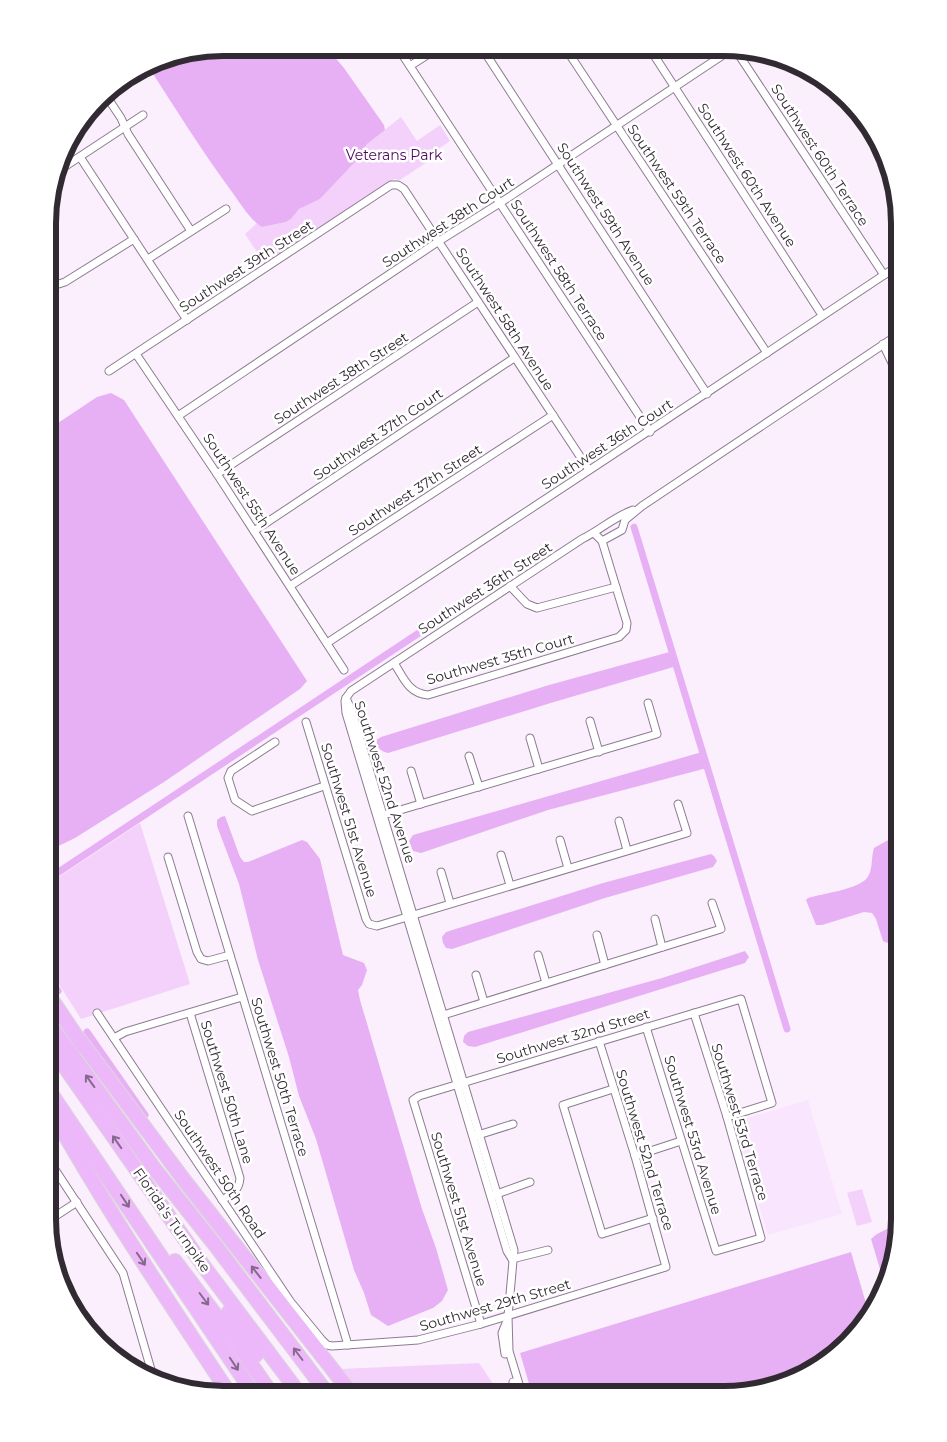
<svg xmlns="http://www.w3.org/2000/svg" width="947" height="1442" font-family="Montserrat,sans-serif">
<style>
.built{fill:#f9e5fe}
.green{fill:#f3d1fb}
.water{fill:#e7b0f4}
.lines{fill:none;stroke-linecap:round;stroke-linejoin:round}
.canal{stroke:#e7b0f4;stroke-width:7}
.street-casing{stroke:#8d7b91;stroke-width:9}
.highway-casing{stroke:#dad9da;stroke-width:16}
.street{stroke:#fff;stroke-width:7}
.highway{stroke:#edb8f9;stroke-width:14}
.oneway{stroke:#866a8c}
.labels{text-anchor:middle;dominant-baseline:central;stroke-width:5;stroke-linejoin:round;paint-order:stroke}
.park-label{font-size:14px;fill:#4e095c;stroke:#fff}
.street-label{font-size:14px;fill:#322a33;stroke:#fff}
.rim{fill:none;stroke:#322a33;stroke-width:6}
</style>
<rect width="100%" height="100%" fill="#fbeffe"/>
<!-- built -->
<path class="built" d="M 808,1100 L 842,1214 L 768,1235 L 734,1122 Z"/>
<!-- green -->
<g class="green">
<path d="M 401,117 L 417,141 L 440,125 L 450,141 L 428,156 L 430,160 L 400,180 L 394,179 L 265,264 L 245,234 L 257,223 L 262,227 L 286,222 L 291,219 L 299,209 L 320,199 L 356,161 L 367,144 Z"/>
<path d="M 140,823 L 190,984 L 81,1019 L 48,967 L 48,884 Z"/>
<path d="M 862,1189 L 872,1222 L 857,1226 L 847,1193 Z"/>
<path d="M 479,1363 L 500,1394 L 356,1393 L 339,1369 Z"/>
</g>
<!-- water -->
<g class="water">
<path d="M 223,48 L 331,48 L 332,54 L 344,68 L 384,125 L 385,130 L 367,144 L 356,161 L 320,199 L 299,209 L 291,219 L 286,222 L 262,227 C 250,220 240,203 232,192 C 202,151 175,108 148,66 L 156,61 Z"/>
<path d="M 111,393 L 124,400 L 307,681 L 300,689 L 164,782 L 75,838 L 48,851 L 49,429 L 97,397 Z"/>
<path d="M 673,651 L 677,666 L 554,702 L 388,753 C 380,751 377,748 376,740 L 381,737 L 549,685 Z"/>
<path d="M 702,752 L 707,768 L 548,810 L 421,853 L 413,851 L 409,841 L 413,835 Z"/>
<path d="M 225,816 L 240,857 L 244,862 L 248,862 L 302,840 L 307,842 L 320,859 L 343,955 L 364,963 L 367,970 L 362,985 L 358,990 L 360,1000 L 422,1209 L 436,1248 L 448,1290 L 442,1301 L 433,1308 L 388,1326 L 371,1315 L 364,1293 L 354,1270 L 316,1139 L 299,1096 L 289,1057 L 258,960 L 239,884 L 217,826 L 217,820 L 221,817 Z"/>
<path d="M 899,826 L 899,936 C 894,943 891,945 883,941 L 876,919 L 872,913 L 864,912 L 822,925 L 816,925 L 806,900 L 808,898 C 821,894 859,889 867,878 C 873,871 871,857 874,848 L 890,839 L 896,828 Z"/>
<path d="M 711,854 L 714,856 L 717,861 L 713,867 L 605,898 L 452,949 L 446,948 L 443,943 L 442,937 L 446,932 L 603,883 Z"/>
<path d="M 745,951 L 749,957 L 745,963 L 475,1047 L 468,1046 L 463,1042 L 464,1036 L 468,1032 L 662,978 Z"/>
<path d="M 899,1223 L 899,1231 L 883,1279 L 871,1239 L 877,1234 Z"/>
<path d="M 851,1252 L 870,1317 L 831,1358 L 791,1381 L 724,1394 L 532,1394 L 520,1353 Z"/>
</g>
<g class="lines">
<!-- canal -->
<g class="canal">
<path d="M 634,527 L 787,1029"/>
<path d="M 48,879 L 434,623"/>
<path d="M 48,977 L 58,991"/>
<path d="M 87,1032 L 145,1115"/>
</g>
<!-- street casing -->
<g class="street-casing">
<g id="street">
<path d="M 398,48 L 650,432"/>
<path d="M 482,48 L 707,394"/>
<path d="M 566,49 L 767,353"/>
<path d="M 650,49 L 822,315"/>
<path d="M 735,49 L 884,275"/>
<path d="M 410,66 L 438,48"/>
<path d="M 105,94 L 121,118 L 128,134 L 191,231"/>
<path d="M 80,157 L 187,320"/>
<path d="M 58,171 L 143,115"/>
<path d="M 148,259 L 226,209"/>
<path d="M 49,287 L 65,282 L 134,239"/>
<path d="M 883,344 L 893,365 L 899,383"/>
<path d="M 136,354 L 217,474 L 344,670"/>
<path d="M 109,371 L 391,185 L 398,185 L 404,189 L 589,470"/>
<path d="M 178,416 L 439,241 L 500,203 L 732,49"/>
<path d="M 217,474 L 478,302"/>
<path d="M 254,531 L 514,358"/>
<path d="M 602,541 L 622,530 L 625,520 L 642,506 L 899,334"/>
<path d="M 290,586 L 553,415"/>
<path d="M 510,586 L 527,604 L 537,608 L 616,587"/>
<path d="M 327,643 C 518,517 709,392 899,265"/>
<path d="M 394,663 C 404,678 408,693 428,695 L 619,637 L 626,630 L 627,623 L 602,541 L 594,533"/>
<path d="M 346,698 L 352,712 L 514,1250 L 508,1316 L 509,1351 L 522,1394"/>
<path d="M 346,698 L 351,691 L 582,539 C 600,530 614,517 633,510"/>
<path d="M 345,701 L 346,713 L 507,1251 L 512,1259"/>
<path d="M 590,721 L 599,752"/>
<path d="M 306,722 L 366,919 L 369,924 L 377,926 L 687,833 L 678,804"/>
<path d="M 530,738 L 539,769"/>
<path d="M 275,742 L 231,771 L 228,778 L 235,800 L 252,811 L 324,786"/>
<path d="M 469,756 L 479,787"/>
<path d="M 411,771 L 421,804"/>
<path d="M 188,816 L 348,1345"/>
<path d="M 380,816 L 657,734 L 648,703"/>
<path d="M 619,821 L 627,850"/>
<path d="M 560,840 L 568,868"/>
<path d="M 501,855 L 510,885"/>
<path d="M 168,857 L 197,952 L 201,959 L 208,961 L 230,955"/>
<path d="M 441,872 L 450,903"/>
<path d="M 655,919 L 662,947"/>
<path d="M 597,935 L 605,965"/>
<path d="M 538,955 L 546,983"/>
<path d="M 476,975 L 484,1002"/>
<path d="M 97,1013 L 290,1301 L 322,1340 L 327,1345 L 332,1346 L 418,1340 L 481,1324 L 666,1267 L 635,1156 L 599,1041"/>
<path d="M 190,1013 L 240,1178 C 239,1191 232,1194 222,1200"/>
<path d="M 440,1016 L 721,929 L 712,903"/>
<path d="M 646,1027 L 716,1251 L 761,1238 L 727,1117 L 694,1013"/>
<path d="M 114,1038 L 125,1032 L 242,997"/>
<path d="M 613,1089 L 563,1105 L 602,1234 L 653,1218"/>
<path d="M 475,1136 L 513,1124"/>
<path d="M 635,1156 L 681,1141"/>
<path d="M 48,1159 L 123,1273 L 152,1373"/>
<path d="M 494,1195 L 530,1182"/>
<path d="M 48,1221 L 77,1202"/>
<path d="M 512,1259 L 548,1250"/>
<path d="M 481,1324 L 413,1100 L 419,1096 L 741,999 L 772,1103 L 727,1117"/>
<path d="M 505,1354 L 502,1333 L 506,1323"/>
<path d="M 513,1382 L 516,1394"/>
</g>
</g>
<!-- highway casing -->
<g class="highway-casing">
<g id="highway">
<path d="M 48,994 L 83,1046"/>
<path d="M 48,1022 L 154,1168 L 215,1245 L 327,1393"/>
<path d="M 79,1039 L 184,1180 L 351,1393"/>
<path d="M 48,1043 L 205,1268 L 299,1393"/>
<path d="M 48,1089 L 253,1393"/>
<path d="M 48,1105 C 103,1204 166,1298 229,1393"/>
<path d="M 175,1261 L 233,1338 L 271,1393"/>
<path d="M 228,1313 L 256,1355"/>
<path d="M 373,1394 L 397,1391 L 424,1394"/>
</g>
</g>
<!-- street -->
<use href="#street" class="street"/>
<!-- highway -->
<use href="#highway" class="highway"/>
</g>
<!-- one-way arrows -->
<defs><path id="oneway-shaft" d="M-6 0H5M1.5-3L5.5 0L1.5 3" fill="none" stroke-width="1.6" stroke-linecap="round" stroke-linejoin="round" transform="scale(1.25)"/></defs>
<g class="oneway">
<use href="#oneway-shaft" transform="translate(90 1081) rotate(-126)"/>
<use href="#oneway-shaft" transform="translate(117 1142) rotate(-125)"/>
<use href="#oneway-shaft" transform="translate(125 1201) rotate(56)"/>
<use href="#oneway-shaft" transform="translate(141 1259) rotate(56)"/>
<use href="#oneway-shaft" transform="translate(256 1272) rotate(-128)"/>
<use href="#oneway-shaft" transform="translate(204 1299) rotate(53)"/>
<use href="#oneway-shaft" transform="translate(298 1354) rotate(-127)"/>
<use href="#oneway-shaft" transform="translate(234 1364) rotate(56)"/>
</g>
<g class="labels">
<!-- park labels -->
<g class="park-label">
<text x="394" y="155">Veterans Park</text>
</g>
<!-- street labels -->
<g class="street-label">
<text transform="translate(820 155) rotate(57)">Southwest 60th Terrace</text>
<text transform="translate(747 175) rotate(57)">Southwest 60th Avenue</text>
<text transform="translate(677 194) rotate(56)">Southwest 59th Terrace</text>
<text transform="translate(606 214) rotate(57)">Southwest 59th Avenue</text>
<text transform="translate(448 222) rotate(-33)">Southwest 38th Court</text>
<text transform="translate(246 266) rotate(-33)">Southwest 39th Street</text>
<text transform="translate(559 270) rotate(57)">Southwest 58th Terrace</text>
<text transform="translate(505 319) rotate(57)">Southwest 58th Avenue</text>
<text transform="translate(341 378) rotate(-33)">Southwest 38th Street</text>
<text transform="translate(378 434) rotate(-34)">Southwest 37th Court</text>
<text transform="translate(607 444) rotate(-33)">Southwest 36th Court</text>
<text transform="translate(415 490) rotate(-33)">Southwest 37th Street</text>
<text transform="translate(252 504) rotate(57)">Southwest 55th Avenue</text>
<text transform="translate(485 588) rotate(-33)">Southwest 36th Street</text>
<text transform="translate(500 659) rotate(-16)">Southwest 35th Court</text>
<text transform="translate(385 782) rotate(72)">Southwest 52nd Avenue</text>
<text transform="translate(349 820) rotate(73)">Southwest 51st Avenue</text>
<text transform="translate(573 1036) rotate(-17)">Southwest 32nd Street</text>
<text transform="translate(280 1077) rotate(73)">Southwest 50th Terrace</text>
<text transform="translate(227 1092) rotate(73)">Southwest 50th Lane</text>
<text transform="translate(740 1122) rotate(73)">Southwest 53rd Terrace</text>
<text transform="translate(693 1135) rotate(73)">Southwest 53rd Avenue</text>
<text transform="translate(645 1150) rotate(73)">Southwest 52nd Terrace</text>
<text transform="translate(220 1174) rotate(56)">Southwest 50th Road</text>
<text transform="translate(459 1209) rotate(73)">Southwest 51st Avenue</text>
<text transform="translate(172 1220) rotate(55)">Florida's Turnpike</text>
<text transform="translate(495 1305) rotate(-16)">Southwest 29th Street</text>
</g>
</g>
<!-- crop -->
<path d="M0 0H947V1442H0ZM223 56H724A167 167 0 0 1 891 223V1219A167 167 0 0 1 724 1386H223A167 167 0 0 1 56 1219V223A167 167 0 0 1 223 56Z" fill="#fff" fill-rule="evenodd"/>
<path class="rim" d="M223 56H724A167 167 0 0 1 891 223V1219A167 167 0 0 1 724 1386H223A167 167 0 0 1 56 1219V223A167 167 0 0 1 223 56Z"/>
</svg>
